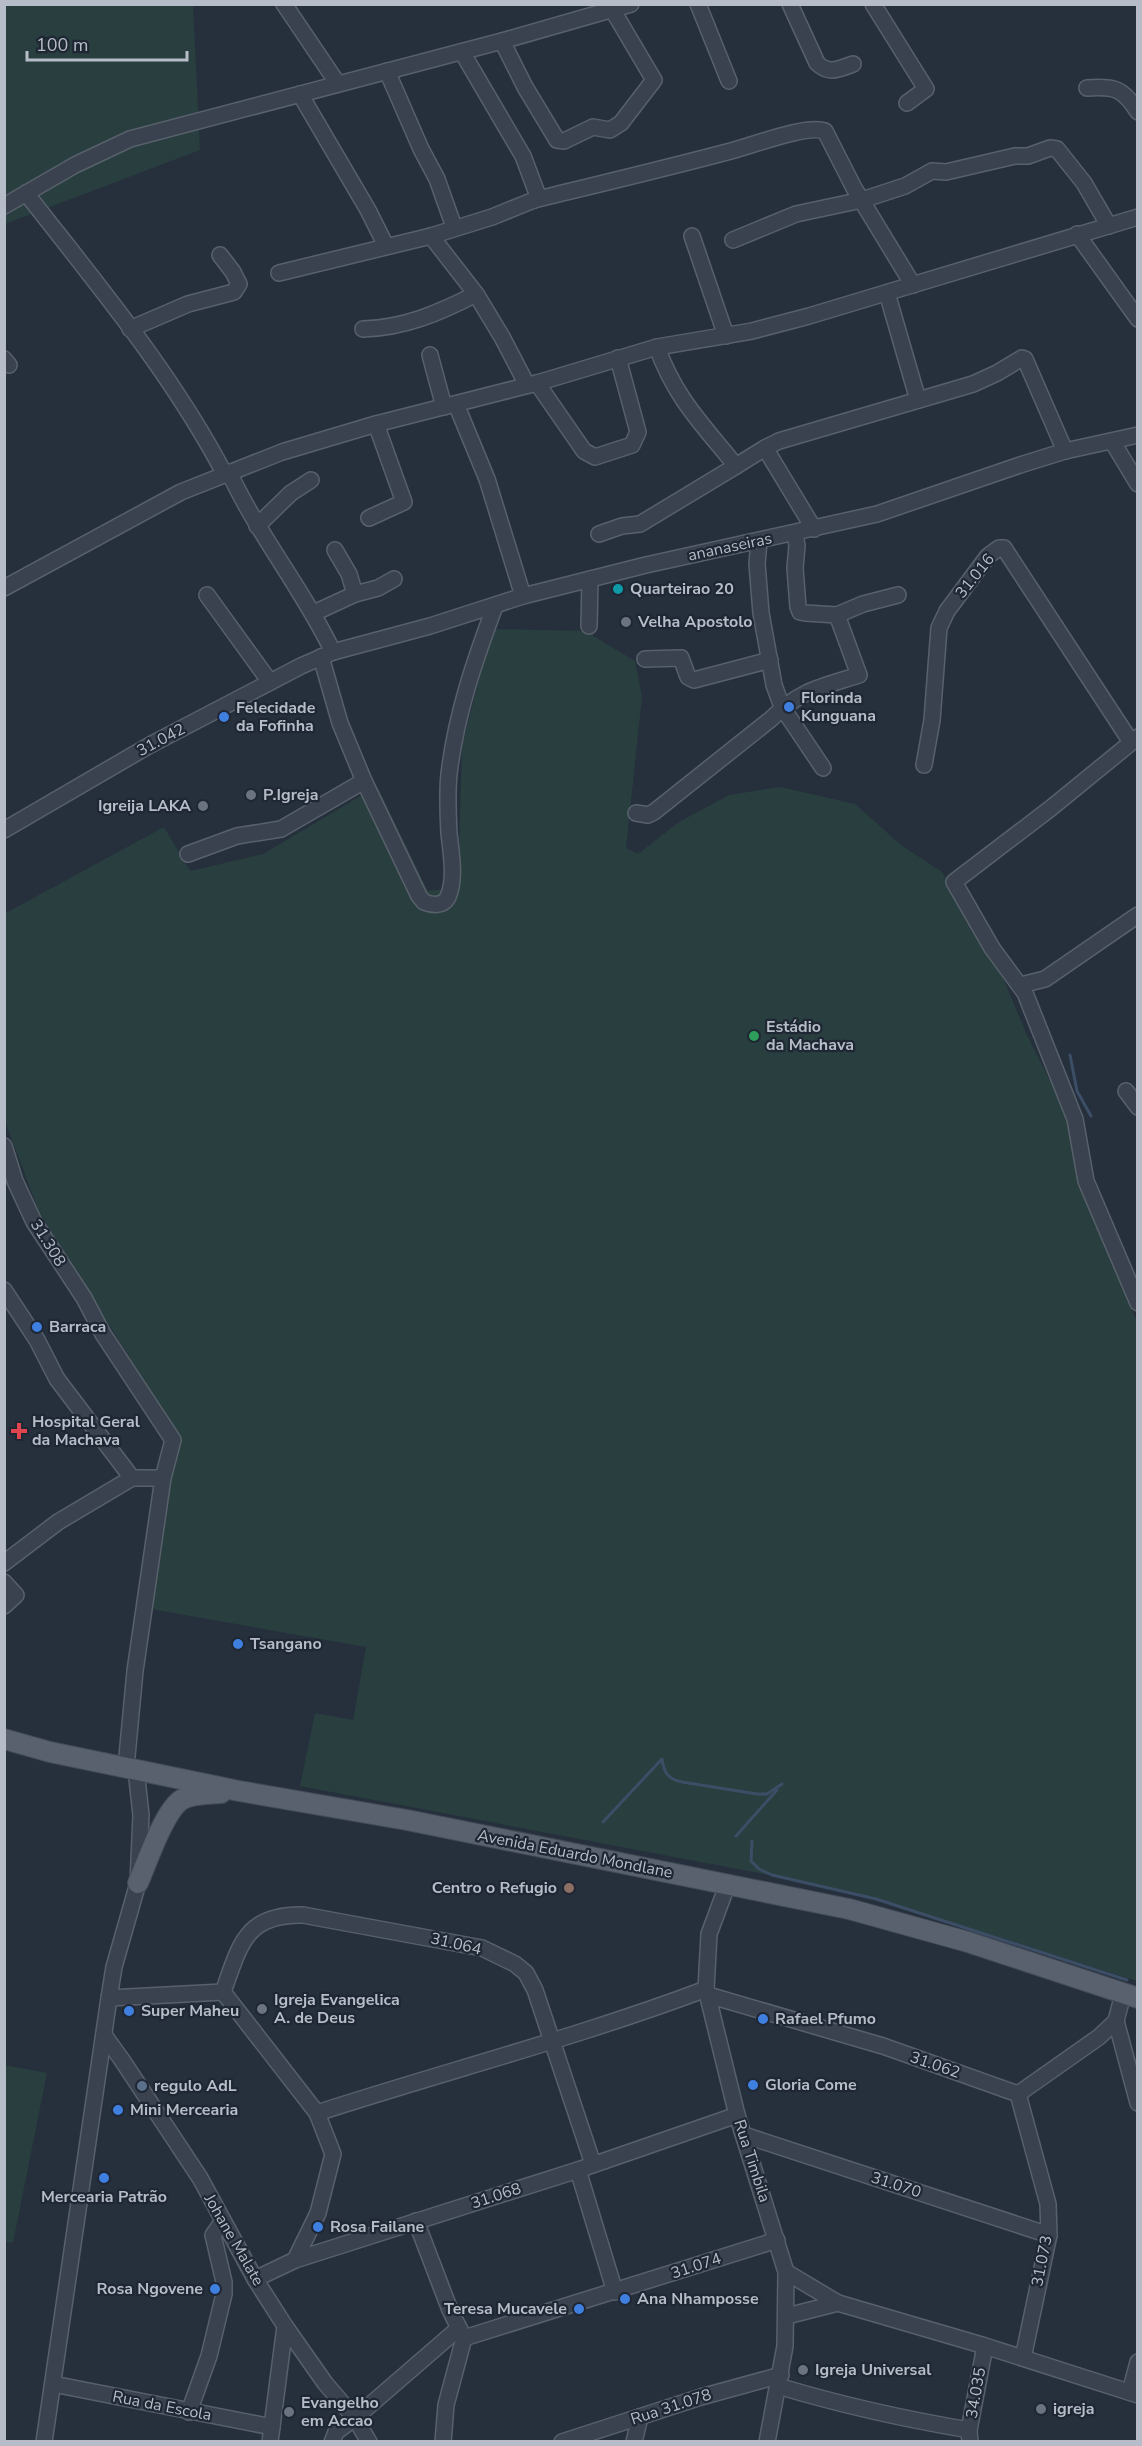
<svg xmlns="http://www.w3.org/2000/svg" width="1142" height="2446" font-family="'Nunito Sans',sans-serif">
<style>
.green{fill:#293e3f}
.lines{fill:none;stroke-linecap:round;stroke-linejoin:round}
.stream{stroke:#3c4d66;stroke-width:3}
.minor-casing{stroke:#57606b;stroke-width:18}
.major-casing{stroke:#434b57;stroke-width:22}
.minor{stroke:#39424e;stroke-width:15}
.major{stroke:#58616d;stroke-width:20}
.culture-dot{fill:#0f9aa8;stroke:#1e2733;stroke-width:2}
.worship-dot{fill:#6b7280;stroke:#1e2733;stroke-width:2}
.shop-dot{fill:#3f7fe0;stroke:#1e2733;stroke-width:2}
.leisure-dot{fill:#2e9e5b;stroke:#1e2733;stroke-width:2}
.health-dot{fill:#e0444e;stroke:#1e2733;stroke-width:2}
.education-dot{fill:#8d6e63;stroke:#1e2733;stroke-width:2}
.service-dot{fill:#5c6f8a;stroke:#1e2733;stroke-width:2}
.labels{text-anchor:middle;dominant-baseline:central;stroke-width:4.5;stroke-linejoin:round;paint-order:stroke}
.street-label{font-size:16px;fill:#b6bdc8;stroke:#1e2733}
.poi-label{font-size:16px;font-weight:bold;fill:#b6bdc8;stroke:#1e2733;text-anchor:start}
</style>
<rect width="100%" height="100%" fill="#26303d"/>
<!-- green -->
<g class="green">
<path d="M 5,5 L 193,5 L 200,150 L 5,224 Z"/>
<path d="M 492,629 L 585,631 L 635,661 L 642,697 L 626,848 L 638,854 L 679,822 L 729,795 L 780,787 L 855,804 L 901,845 L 942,872 L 1003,978 L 1027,1035 L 1064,1109 L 1073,1120 L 1084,1196 L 1137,1322 L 1137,1981 L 878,1899 L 790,1879 L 300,1786 L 315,1713 L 353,1720 L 366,1647 L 151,1609 L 167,1418 L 39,1212 L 5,1121 L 4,914 L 164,827 L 190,871 L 263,854 L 369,791 L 378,788 L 428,891 L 458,887 L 462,746 Z"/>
<path d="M 4,2065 L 47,2073 L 13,2243 L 5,2241 Z"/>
</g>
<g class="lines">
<!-- stream -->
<g class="stream">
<path d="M 1070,1055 L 1077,1091 L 1091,1116"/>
<path d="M 662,1759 C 664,1773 668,1779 682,1782 L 757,1794 L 767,1794 L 782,1784"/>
<path d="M 603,1822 L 661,1760"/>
<path d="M 736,1836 L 777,1790"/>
<path d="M 752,1841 L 751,1861 L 759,1869 L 772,1875 L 876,1899 L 1127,1980"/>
</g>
<!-- minor casing -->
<g class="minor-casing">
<g id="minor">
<path d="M 284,4 L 338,84"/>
<path d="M 698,4 L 729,81"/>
<path d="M 790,4 L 817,63 C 829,75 839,69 853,64"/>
<path d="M 873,4 L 926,89 L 907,103"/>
<path d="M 502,41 L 525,87 L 557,140 L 564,141 L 593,127 L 610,130 L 621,123 L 654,80 L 609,4"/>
<path d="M 387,71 L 421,149 L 437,179 L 454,227"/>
<path d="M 1087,88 C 1114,86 1123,88 1138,112"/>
<path d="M 300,94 L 368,210 L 386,246"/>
<path d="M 26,193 C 96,283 171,372 224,473"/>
<path d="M 534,200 C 599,184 663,169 727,152 C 749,147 806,124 825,131 L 854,188 L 913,285"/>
<path d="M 4,206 L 75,165 L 130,139 L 502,41 L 631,4"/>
<path d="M 1077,234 L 1138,319"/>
<path d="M 431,236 L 476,294 L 502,337 L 527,385"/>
<path d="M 692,236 L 726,336"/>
<path d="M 733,240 L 796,214 L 862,200 L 905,186 L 932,171 L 946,172 L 1015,156 L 1028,156 L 1050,148 L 1057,149 L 1084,183 L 1109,226"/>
<path d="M 279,273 L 431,236 L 492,217 L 534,200 L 538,196 L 523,156 L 462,52"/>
<path d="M 887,293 L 918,400"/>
<path d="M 130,329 L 188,304 L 234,292 L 239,284 L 233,272 L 220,255"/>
<path d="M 363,329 C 404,328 439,313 476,294"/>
<path d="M 657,347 C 675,398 703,425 736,466 L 765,448 L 814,529"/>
<path d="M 430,355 L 444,407"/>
<path d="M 4,359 L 9,365"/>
<path d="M 537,383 L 584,451 L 595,457 L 632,445 L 638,432 L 618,358"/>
<path d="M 456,404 L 487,479 L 523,596"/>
<path d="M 1112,441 L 1138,484"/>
<path d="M 765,448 L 779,441 L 973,384 L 997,373 L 1022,358 L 1025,359 L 1065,451"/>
<path d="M 229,472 C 258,535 303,589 333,652"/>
<path d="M 369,518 L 404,502 L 376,424"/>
<path d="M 257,526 L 291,493 L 311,480"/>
<path d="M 599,534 L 622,526 L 640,524 L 736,466"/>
<path d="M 759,541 L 757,564 L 761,613 L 774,685 L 782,707 L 823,768"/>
<path d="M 4,588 L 181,492 L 282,452 L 376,424 L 537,383 L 657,347 L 752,331 L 809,316 L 1138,217"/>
<path d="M 355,594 L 378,588 L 394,579"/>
<path d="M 207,595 L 270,682"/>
<path d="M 314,613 L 355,594 L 349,574 L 335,550"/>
<path d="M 837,615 L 863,604 L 898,595"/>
<path d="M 589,626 L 590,579"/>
<path d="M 321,657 L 340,723 L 364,781 L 419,896 L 424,902 C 432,905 443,907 448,897 C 456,878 451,853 449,833 C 448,814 447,793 449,774 C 456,715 474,662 495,606"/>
<path d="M 645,659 L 681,658 L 688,677 L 694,680 L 770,660"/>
<path d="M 1138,737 L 1051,808 L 954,882 L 992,948 L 1025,993 L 1075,1119 L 1086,1181 L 1138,1303"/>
<path d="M 924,765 L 932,720 L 939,628 L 947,611 L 988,556 L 999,548 L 1004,548 L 1131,742"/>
<path d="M 636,813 L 648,815 L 654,812 L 771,719 C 800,690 821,687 859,675 L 837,615 L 805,613 L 800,612 L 798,607 L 795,568 L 797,546 L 795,533"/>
<path d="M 4,830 L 150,745 L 301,666 L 333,652 L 430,626 L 523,596 L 646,565 L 877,514 L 1020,465 L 1065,451 L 1138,435"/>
<path d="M 188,854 L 237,836 L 281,829 L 364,781"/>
<path d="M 1021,985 L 1045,979 L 1138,915"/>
<path d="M 1126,1091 L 1138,1107"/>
<path d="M 4,1146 L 15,1181 L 34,1222 L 84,1298 L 103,1334 L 173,1440 L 163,1478 L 135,1671 L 126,1767"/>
<path d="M 4,1290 L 37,1340 L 57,1379 L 132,1478"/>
<path d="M 4,1563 L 58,1522 L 132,1478 L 163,1478"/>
<path d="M 4,1582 L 16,1595 L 4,1606"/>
<path d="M 728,1883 L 709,1934 L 706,1989 L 737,2115 L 786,2272 L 785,2346 L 767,2442"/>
<path d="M 223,1992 C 240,1945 245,1914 303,1915 L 482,1948 L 515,1964 L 526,1973 L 535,1990 L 593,2164"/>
<path d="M 223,1992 L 317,2113 L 333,2154 L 318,2213 L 295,2260"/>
<path d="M 708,1995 L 883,2046 L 1018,2094 L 1099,2037 L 1116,2021 L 1123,1994"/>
<path d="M 109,1998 L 223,1992"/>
<path d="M 1116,2021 L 1138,2103"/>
<path d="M 104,2035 L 122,2060 L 200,2178 L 255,2279 L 285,2326 L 325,2383 L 355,2418 L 369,2442"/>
<path d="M 1018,2094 L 1048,2204 L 1049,2235 L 1023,2358"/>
<path d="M 317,2113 C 446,2071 579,2037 706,1989"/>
<path d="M 744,2135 L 1049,2235"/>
<path d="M 578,2170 L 615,2292"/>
<path d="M 416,2221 L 450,2310 L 464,2338 L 446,2405 L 443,2442"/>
<path d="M 786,2272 L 838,2303 L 985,2346 L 1138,2395"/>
<path d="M 255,2279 L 295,2260 L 578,2170 L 737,2115"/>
<path d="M 787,2316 L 838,2303"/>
<path d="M 464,2338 L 777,2240"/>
<path d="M 53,2384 L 272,2427"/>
<path d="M 778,2386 C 841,2405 904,2419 969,2430"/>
<path d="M 1130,2392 L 1138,2362"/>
<path d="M 189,2412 L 209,2356 L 224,2294 L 224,2282 L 213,2235 L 222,2222"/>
<path d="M 44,2442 L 109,1998 L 114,1967 L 138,1883 L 141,1815 L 136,1770"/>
<path d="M 270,2442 L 285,2326"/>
<path d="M 332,2442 L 336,2432 L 355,2418 L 459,2328"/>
<path d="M 562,2442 L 701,2397 L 781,2375"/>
<path d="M 634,2442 L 640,2417"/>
<path d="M 970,2442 L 969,2430 L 985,2346"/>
</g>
</g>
<!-- major casing -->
<g class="major-casing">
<g id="major">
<path d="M 4,1739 L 50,1752 L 239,1791 L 407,1820 L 849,1909 L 968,1942 L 1138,1998"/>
<path d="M 138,1883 C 147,1862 164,1812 181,1800 C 192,1793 208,1794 221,1793"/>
</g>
</g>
<!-- minor -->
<use href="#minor" class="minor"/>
<!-- major -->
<use href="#major" class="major"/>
</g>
<!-- markers -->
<circle class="culture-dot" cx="618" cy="589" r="6"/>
<g class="worship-dot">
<circle cx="626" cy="622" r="6"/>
<circle cx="251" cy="795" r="6"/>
<circle cx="203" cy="806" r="6"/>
<circle cx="262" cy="2009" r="6"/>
<circle cx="803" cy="2370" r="6"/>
<circle cx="1041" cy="2409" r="6"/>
<circle cx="289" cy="2412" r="6"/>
</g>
<g class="shop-dot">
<circle cx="789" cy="707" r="6"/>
<circle cx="224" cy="717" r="6"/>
<circle cx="37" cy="1327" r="6"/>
<circle cx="238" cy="1644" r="6"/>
<circle cx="129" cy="2011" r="6"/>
<circle cx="763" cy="2019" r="6"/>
<circle cx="753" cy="2085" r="6"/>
<circle cx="118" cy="2110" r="6"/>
<circle cx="104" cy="2178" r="6"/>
<circle cx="318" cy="2227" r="6"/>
<circle cx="215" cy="2289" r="6"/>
<circle cx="625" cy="2299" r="6"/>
<circle cx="579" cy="2309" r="6"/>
</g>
<circle class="leisure-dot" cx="754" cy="1036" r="6"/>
<path class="health-dot" d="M16 1422h6v6h6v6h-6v6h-6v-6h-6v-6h6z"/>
<circle class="education-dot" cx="569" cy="1888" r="6"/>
<circle class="service-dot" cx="142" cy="2086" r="6"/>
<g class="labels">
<!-- street labels -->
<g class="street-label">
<text transform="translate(730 547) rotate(-12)">ananaseiras</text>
<text transform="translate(975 576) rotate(-51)">31.016</text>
<text transform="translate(161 740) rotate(-28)">31.042</text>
<text transform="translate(48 1243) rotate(58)">31.308</text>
<text transform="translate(575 1854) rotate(11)">Avenida Eduardo Mondlane</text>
<text transform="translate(456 1944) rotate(13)">31.064</text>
<text transform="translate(935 2065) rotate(19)">31.062</text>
<text transform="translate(752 2161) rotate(72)">Rua Timbila</text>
<text transform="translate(896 2185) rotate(18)">31.070</text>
<text transform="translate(496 2196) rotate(-18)">31.068</text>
<text transform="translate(234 2240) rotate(60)">Johane Malate</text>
<text transform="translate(1042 2261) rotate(-79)">31.073</text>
<text transform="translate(696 2266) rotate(-18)">31.074</text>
<text transform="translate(976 2393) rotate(-80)">34.035</text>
<text transform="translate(162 2406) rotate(11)">Rua da Escola</text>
<text transform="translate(671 2407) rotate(-18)">Rua 31.078</text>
</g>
<!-- poi labels -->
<g class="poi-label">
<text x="630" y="589">Quarteirao 20</text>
<text x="638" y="622">Velha Apostolo</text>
<text x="801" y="698">Florinda<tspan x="801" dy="18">Kunguana</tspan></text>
<text x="236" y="708">Felecidade<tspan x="236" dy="18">da Fofinha</tspan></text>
<text x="263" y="795">P.Igreja</text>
<text x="191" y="806" text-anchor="end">Igreija LAKA</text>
<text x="766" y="1027">Estádio<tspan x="766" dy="18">da Machava</tspan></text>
<text x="49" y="1327">Barraca</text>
<text x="32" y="1422">Hospital Geral<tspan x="32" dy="18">da Machava</tspan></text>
<text x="250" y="1644">Tsangano</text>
<text x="557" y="1888" text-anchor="end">Centro o Refugio</text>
<text x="274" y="2000">Igreja Evangelica<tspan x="274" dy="18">A. de Deus</tspan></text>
<text x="141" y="2011">Super Maheu</text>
<text x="775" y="2019">Rafael Pfumo</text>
<text x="765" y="2085">Gloria Come</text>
<text x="154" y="2086">regulo AdL</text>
<text x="130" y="2110">Mini Mercearia</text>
<text x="104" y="2197" text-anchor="middle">Mercearia Patrão</text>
<text x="330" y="2227">Rosa Failane</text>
<text x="203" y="2289" text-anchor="end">Rosa Ngovene</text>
<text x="637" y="2299">Ana Nhamposse</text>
<text x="567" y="2309" text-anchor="end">Teresa Mucavele</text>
<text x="815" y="2370">Igreja Universal</text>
<text x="301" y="2403">Evangelho<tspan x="301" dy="18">em Accao</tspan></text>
<text x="1053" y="2409">igreja</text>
</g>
</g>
<!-- border -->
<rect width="1142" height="2446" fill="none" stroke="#b6bdc8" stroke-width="12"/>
<!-- scale -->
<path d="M27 51v9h160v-9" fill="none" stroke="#b6bdc8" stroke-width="3"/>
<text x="36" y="51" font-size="18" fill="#b6bdc8" stroke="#1e2733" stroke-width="4.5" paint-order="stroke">100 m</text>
</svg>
